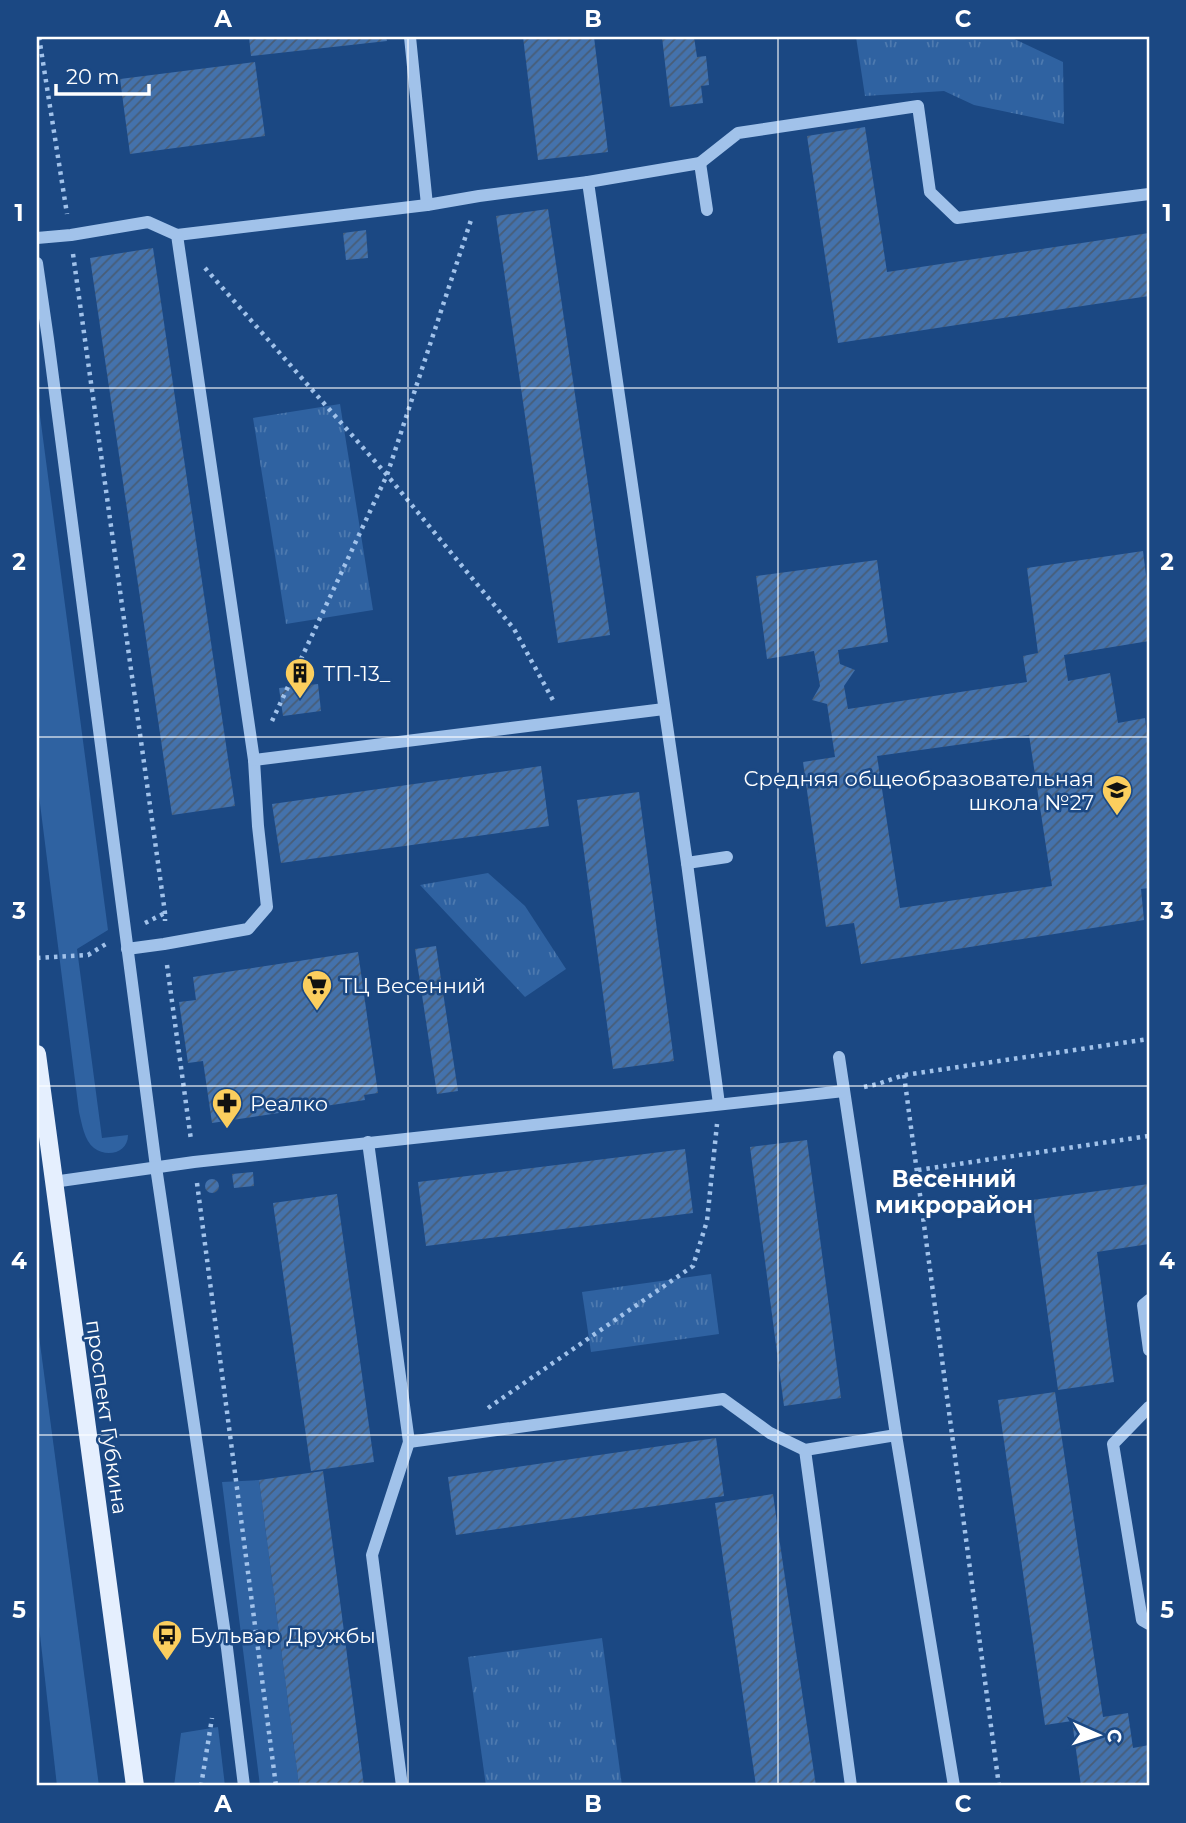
<svg xmlns="http://www.w3.org/2000/svg" width="1186" height="1823" font-family="Montserrat,sans-serif">
<style>
.grass{fill:#2f62a1}
.park{fill:url(#park-tufts)}
.building{fill:url(#building-hatch);fill-rule:evenodd}
.lines{fill:none;stroke-linecap:round;stroke-linejoin:round}
.path{stroke:#a1c2ea;stroke-width:4.5;stroke-dasharray:3.5 5;stroke-linecap:butt}
.minor{stroke:#a1c2ea;stroke-width:12}
.major{stroke:#e5effe;stroke-width:18}
.grid{fill:none;stroke:#fff;stroke-width:2;stroke-opacity:0.55}
.labels{text-anchor:middle;dominant-baseline:central;stroke-width:5;stroke-linejoin:round;paint-order:stroke}
.poi-label{font-size:21px;fill:#fff;stroke:#1b4883;text-anchor:start}
.street-label{font-size:21px;fill:#fff;stroke:#1b4883}
.neighbourhood-label{font-size:23px;font-weight:bold;fill:#fff;stroke:#1b4883}
.neatline{fill:none;stroke:#fff;stroke-width:2.5}
.grid-label{font-size:23px;text-anchor:middle;font-weight:bold;fill:#fff}
</style>
<defs>
<pattern id="park-tufts" width="24" height="20" patternUnits="userSpaceOnUse" patternTransform="scale(1.75)"><rect width="24" height="20" fill="#2f62a1"/><path d="M3 7l-1-3M5 7V3M7 7l1-3M15 17l-1-3M17 17v-4M19 17l1-3" fill="none" stroke="#4e7aaf"/></pattern>
<pattern id="building-hatch" width="6" height="6" patternUnits="userSpaceOnUse" patternTransform="scale(1.75)"><rect width="6" height="6" fill="#4472ac"/><path d="M-1 1l2-2M0 6l6-6M5 7l2-2" fill="none" stroke="#485d77"/></pattern>
</defs>
<rect width="100%" height="100%" fill="#1b4883"/>
<!-- grass -->
<g class="grass">
<path d="M 37,393 L 108,930 L 77,949 L 102,1138 L 128,1135 C 128,1153 107,1158 94,1148 C 84,1140 82,1124 79,1112 L 37,780 Z"/>
<path d="M 37,1321 L 99,1786 L 57,1786 L 37,1608 Z"/>
<path d="M 259,1480 L 299,1786 L 260,1786 L 222,1482 Z"/>
<path d="M 218,1727 L 225,1786 L 174,1786 L 181,1733 Z"/>
</g>
<!-- park -->
<g class="park">
<path d="M 856,37 L 1010,37 L 1063,62 L 1064,124 L 974,105 L 944,91 L 865,96 Z"/>
<path d="M 340,404 L 373,610 L 286,624 L 253,418 Z"/>
<path d="M 488,873 L 525,906 L 566,969 L 525,997 L 420,885 Z"/>
<path d="M 711,1274 L 719,1334 L 591,1352 L 582,1292 Z"/>
<path d="M 602,1638 L 622,1786 L 486,1786 L 468,1657 Z"/>
</g>
<!-- building -->
<g class="building">
<path d="M 249,37 L 386,37 L 387,41 L 251,56 Z"/>
<path d="M 523,37 L 594,37 L 608,152 L 538,160 Z"/>
<path d="M 662,37 L 694,37 L 697,57 L 706,56 L 709,85 L 701,86 L 703,103 L 670,107 Z"/>
<path d="M 255,62 L 265,136 L 130,154 L 120,79 Z"/>
<path d="M 865,127 L 887,272 L 1149,233 L 1149,296 L 838,343 L 807,136 Z"/>
<path d="M 548,209 L 610,635 L 558,643 L 496,216 Z"/>
<path d="M 366,230 L 368,258 L 346,260 L 343,233 Z"/>
<path d="M 153,248 L 235,806 L 172,815 L 90,258 Z"/>
<path d="M 1143,551 L 1149,599 L 1149,641 L 1064,655 L 1068,681 L 1110,673 L 1118,723 L 1145,718 L 1149,750 L 1149,888 L 1141,889 L 1144,920 L 861,964 L 854,923 L 826,927 L 803,762 L 835,757 L 827,704 L 812,700 L 820,686 L 814,651 L 767,659 L 756,576 L 877,560 L 888,642 L 838,650 L 840,664 L 855,670 L 844,686 L 848,709 L 1027,682 L 1023,656 L 1038,653 L 1027,568 ZM 1029,735 L 1052,886 L 900,908 L 877,756 Z"/>
<path d="M 318,684 L 321,711 L 283,716 L 279,688 Z"/>
<path d="M 541,766 L 549,826 L 281,863 L 272,804 Z"/>
<path d="M 639,792 L 674,1061 L 613,1069 L 577,800 Z"/>
<path d="M 436,946 L 458,1091 L 437,1094 L 415,949 Z"/>
<path d="M 358,952 L 378,1093 L 364,1095 L 365,1100 L 212,1123 L 203,1061 L 188,1063 L 179,1002 L 196,1000 L 193,977 Z"/>
<path d="M 807,1140 L 841,1398 L 784,1406 L 750,1147 Z"/>
<path d="M 685,1149 L 693,1213 L 426,1246 L 418,1182 Z"/>
<path d="M 253,1172 L 254,1186 L 234,1188 L 232,1174 Z"/>
<circle cx="212" cy="1186" r="7"/>
<path d="M 1149,1184 L 1149,1244 L 1097,1252 L 1114,1382 L 1058,1390 L 1032,1200 Z"/>
<path d="M 337,1194 L 374,1462 L 311,1471 L 273,1203 Z"/>
<path d="M 1055,1392 L 1103,1717 L 1128,1713 L 1133,1748 L 1149,1745 L 1149,1786 L 1081,1786 L 1072,1721 L 1045,1725 L 998,1400 Z"/>
<path d="M 716,1438 L 724,1496 L 456,1535 L 448,1477 Z"/>
<path d="M 323,1471 L 337,1578 L 364,1786 L 299,1786 L 259,1480 Z"/>
<path d="M 773,1494 L 780,1544 L 816,1786 L 756,1786 L 715,1503 Z"/>
</g>
<g class="lines">
<!-- path -->
<g class="path">
<path d="M 39,37 L 67,214"/>
<path d="M 73,254 L 165,913 L 165,921"/>
<path d="M 205,268 L 387,475 L 514,629 L 554,702"/>
<path d="M 272,721 L 387,475 L 471,220"/>
<path d="M 145,923 L 165,913"/>
<path d="M 37,958 L 88,955 L 106,944"/>
<path d="M 167,965 L 191,1140"/>
<path d="M 904,1075 L 999,1786"/>
<path d="M 864,1087 L 878,1084 L 904,1075 L 1149,1039"/>
<path d="M 918,1170 L 1149,1136"/>
<path d="M 197,1183 L 276,1786"/>
<path d="M 488,1408 L 693,1266 L 707,1221 L 717,1124"/>
<path d="M 201,1786 L 212,1718"/>
</g>
<!-- minor -->
<g class="minor">
<path d="M 410,37 L 427,205 L 479,196 L 588,182 L 687,863 L 719,1104"/>
<path d="M 700,163 L 707,210"/>
<path d="M 588,182 L 700,163 L 738,133 L 918,106 L 930,192 L 957,218 L 1149,194"/>
<path d="M 177,235 L 427,205"/>
<path d="M 37,238 L 71,235 L 148,222 L 177,235 L 254,760 L 258,826 L 267,907 L 248,929 L 164,944 L 127,949"/>
<path d="M 37,263 L 48,339 L 156,1167 L 227,1648 L 244,1786"/>
<path d="M 254,760 L 664,709"/>
<path d="M 687,863 L 727,857"/>
<path d="M 839,1057 L 896,1435 L 954,1786"/>
<path d="M 368,1142 L 409,1442 L 723,1399 L 770,1433 L 805,1450 L 896,1435"/>
<path d="M 53,1182 L 194,1162 L 844,1091"/>
<path d="M 1149,1300 L 1143,1305 L 1149,1350"/>
<path d="M 1149,1407 L 1113,1444 L 1142,1620 L 1149,1624"/>
<path d="M 805,1450 L 851,1786"/>
<path d="M 402,1786 L 372,1555 L 409,1442"/>
</g>
<!-- major -->
<path class="major" d="M 37,1054 L 135,1786"/>
</g>
<!-- grid -->
<path class="grid" d="M 408,37 L 408,1786M 778,37 L 778,1786M 37,388 L 1149,388M 37,737 L 1149,737M 37,1086 L 1149,1086M 37,1435 L 1149,1435"/>
<!-- icons -->
<defs>
<g id="building-pin" transform="scale(1.575)"><path d="M0 17L-7.5 6A9.5 9.5 0 1 1 7.5 6Z" fill="#fbce5e" stroke="#1b4883"/><path d="M-4-6H4V6H1V3H-1V6H-4ZM-2.5-4.3h1.7v1.8h-1.7ZM.8-4.3h1.7v1.8H.8ZM-2.5-1h1.7V.8h-1.7ZM.8-1h1.7V.8H.8Z" fill="#111"/></g>
<g id="school-pin" transform="scale(1.575)"><path d="M0 17L-7.5 6A9.5 9.5 0 1 1 7.5 6Z" fill="#fbce5e" stroke="#1b4883"/><path d="M0-5L7-2L0 1L-7-2ZM-4 1L0 2.5L4 1V4Q0 6-4 4Z" fill="#111"/></g>
<g id="supermarket-pin" transform="scale(1.575)"><path d="M0 17L-7.5 6A9.5 9.5 0 1 1 7.5 6Z" fill="#fbce5e" stroke="#1b4883"/><path d="M-6-5.5h2.5l.6 2H6L4.5 2H-2.5L-4.4-4H-6ZM-1.5 3.2a1.3 1.3 0 1 0 .1 0ZM3 3.2a1.3 1.3 0 1 0 .1 0Z" fill="#111"/></g>
<g id="pharmacy-pin" transform="scale(1.575)"><path d="M0 17L-7.5 6A9.5 9.5 0 1 1 7.5 6Z" fill="#fbce5e" stroke="#1b4883"/><path d="M-2-6h4v4h4v4h-4v4h-4v-4h-4v-4h4Z" fill="#111"/></g>
<g id="bus-pin" transform="scale(1.575)"><path d="M0 17L-7.5 6A9.5 9.5 0 1 1 7.5 6Z" fill="#fbce5e" stroke="#1b4883"/><path d="M-5-6H5V4H4V6H2V4H-2V6H-4V4H-5ZM-3.5-4V0h7V-4ZM-3.5 1.2v1.5H-2V1.2ZM2 1.2v1.5H3.5V1.2Z" fill="#111"/></g>
</defs>
<g fill-rule="evenodd">
<use href="#building-pin" x="300" y="673"/>
<use href="#school-pin" x="1117" y="790"/>
<use href="#supermarket-pin" x="317" y="985"/>
<use href="#pharmacy-pin" x="227" y="1103"/>
<use href="#bus-pin" x="167" y="1635"/>
</g>
<g class="labels">
<!-- poi labels -->
<g class="poi-label">
<text x="323" y="673">ТП-13_</text>
<text x="1094" y="778" text-anchor="end">Средняя общеобразовательная<tspan x="1094" dy="24">школа №27</tspan></text>
<text x="340" y="985">ТЦ Весенний</text>
<text x="250" y="1103">Реалко</text>
<text x="190" y="1635">Бульвар Дружбы</text>
</g>
<!-- street labels -->
<g class="street-label">
<text transform="translate(107 1417) rotate(82)">проспект Губкина</text>
</g>
<!-- neighbourhood labels -->
<g class="neighbourhood-label">
<text x="954" y="1179">Весенний<tspan x="954" dy="26">микрорайон</tspan></text>
</g>
</g>
<!-- border -->
<rect width="1186" height="1823" fill="none" stroke="#1b4883" stroke-width="77"/>
<!-- north arrow -->
<g transform="translate(1098 1735) rotate(93)" stroke="#1b4883" stroke-width="5" paint-order="stroke">
<path d="M0-5L12 26L0 18L-12 26Z" fill="#ffffff"/>
<text y="-10" font-size="19" font-weight="bold" text-anchor="middle" fill="#ffffff">С</text>
</g>
<!-- scale -->
<path d="M56 84v10h93v-10" fill="none" stroke="#ffffff" stroke-width="3.5"/>
<text x="66" y="84" font-size="21" fill="#ffffff" stroke="#1b4883" stroke-width="5" paint-order="stroke">20 m</text>
<rect x="38" y="38" width="1110" height="1746" class="neatline"/>
<g class="grid-label">
<text x="223" y="27">A</text>
<text x="593" y="27">B</text>
<text x="963" y="27">C</text>
<text x="19" y="221">1</text>
<text x="1167" y="221">1</text>
<text x="19" y="570">2</text>
<text x="1167" y="570">2</text>
<text x="19" y="919">3</text>
<text x="1167" y="919">3</text>
<text x="19" y="1269">4</text>
<text x="1167" y="1269">4</text>
<text x="19" y="1618">5</text>
<text x="1167" y="1618">5</text>
<text x="223" y="1812">A</text>
<text x="593" y="1812">B</text>
<text x="963" y="1812">C</text>
</g>
</svg>
